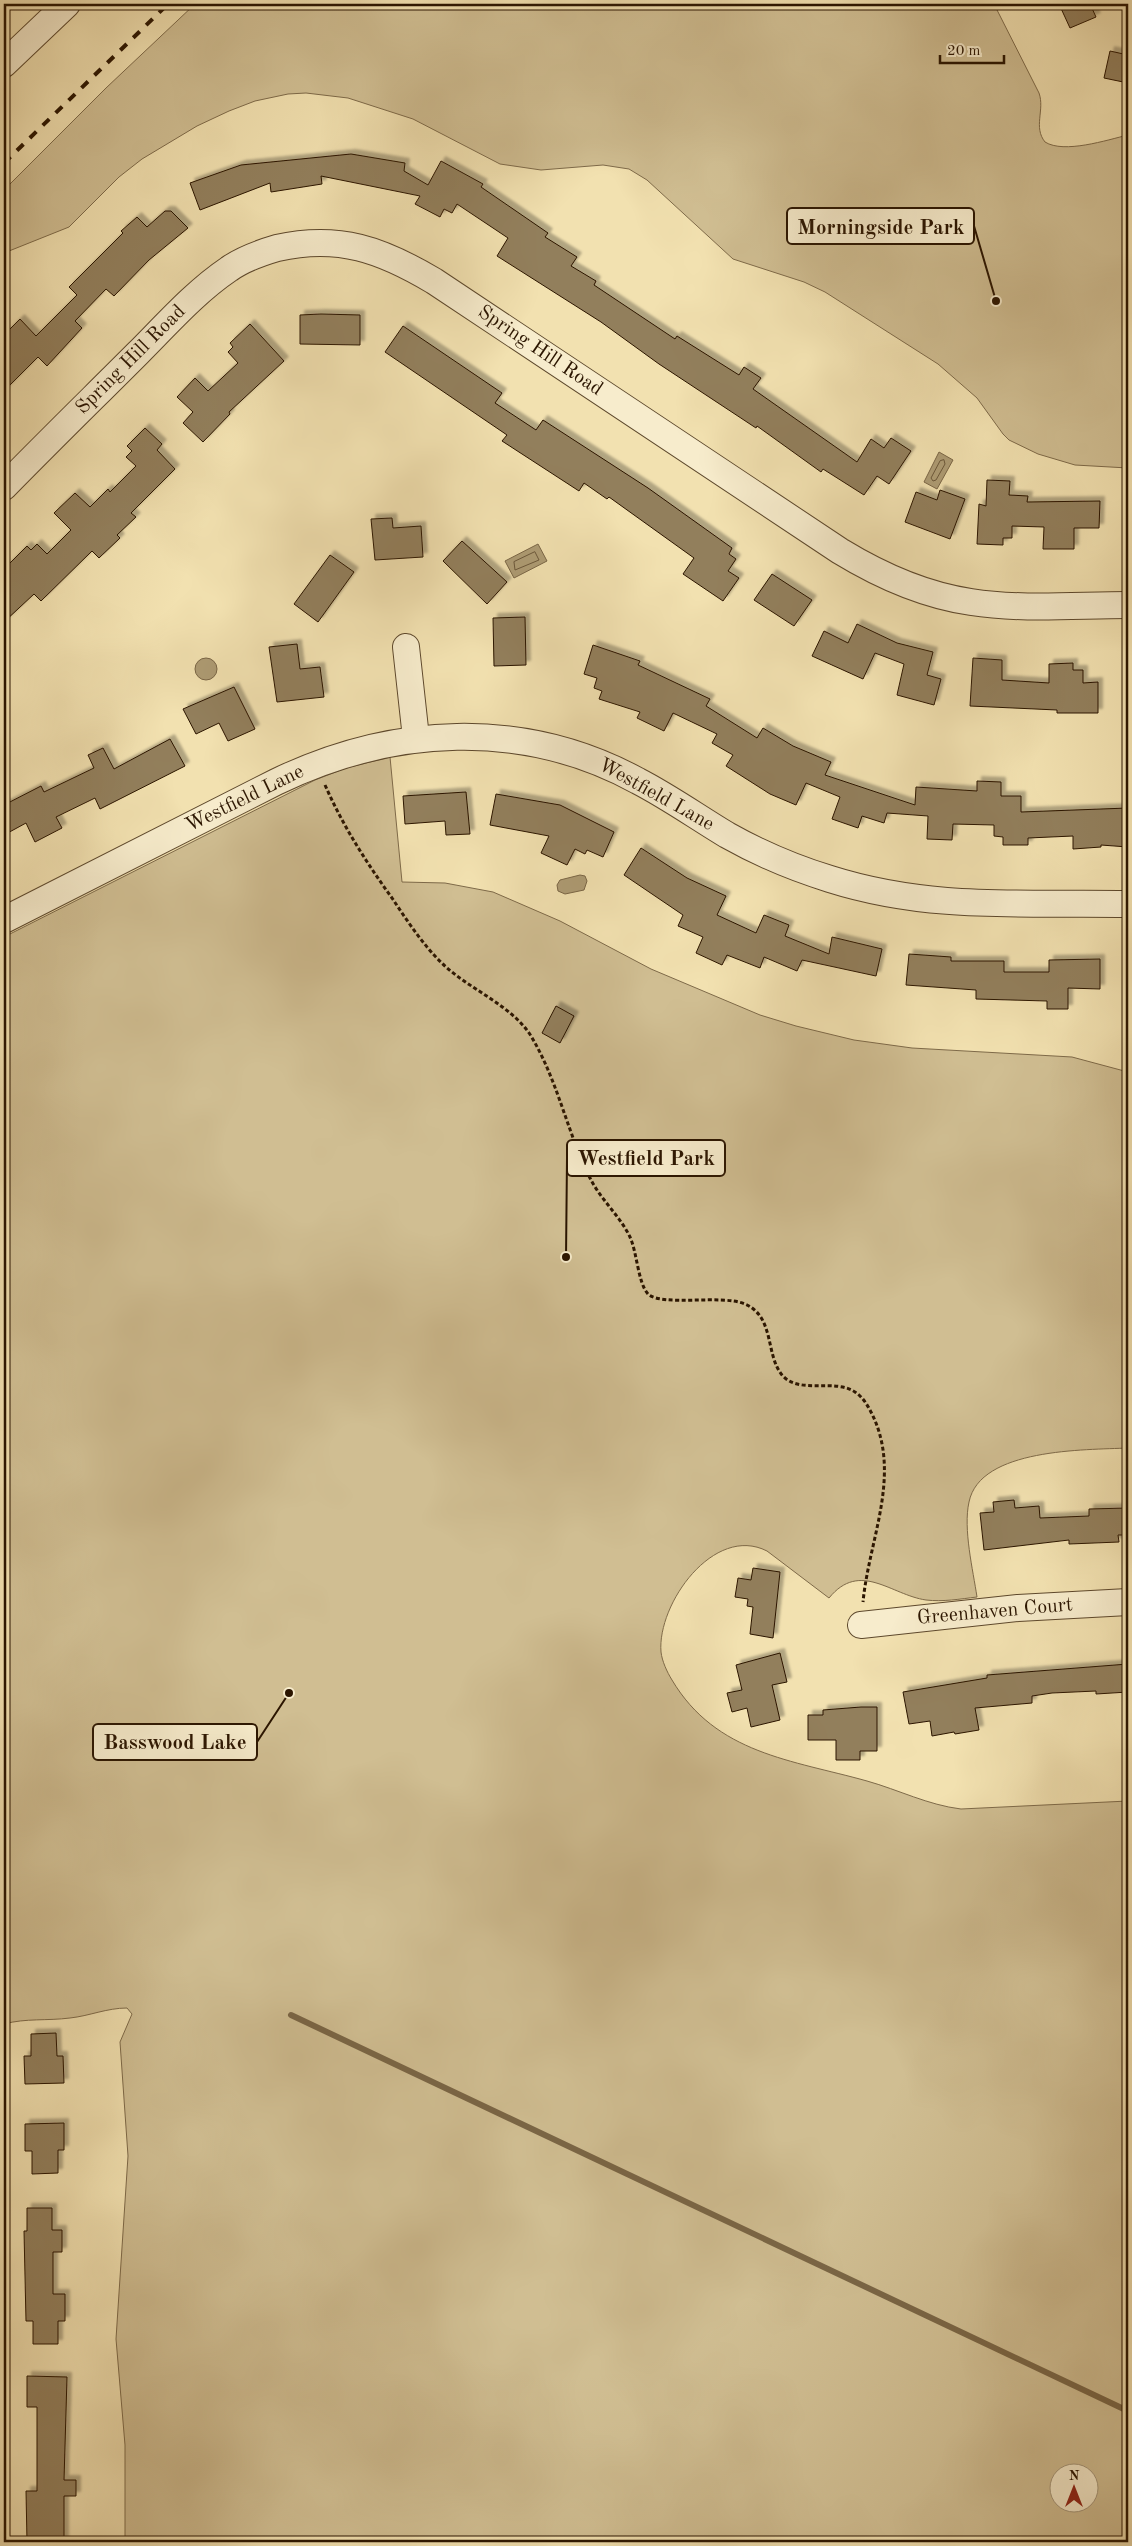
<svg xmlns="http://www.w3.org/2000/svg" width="1132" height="2546" font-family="'Old Standard TT',serif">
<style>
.green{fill:#d0be92;stroke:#7e6a49;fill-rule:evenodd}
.water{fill:#ae9c74;stroke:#7a6646}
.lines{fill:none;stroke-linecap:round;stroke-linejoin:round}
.shore{stroke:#6c583a;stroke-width:1}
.stream{stroke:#7a6646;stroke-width:6}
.building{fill:#927f5c;stroke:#2b1500;filter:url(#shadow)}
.minor-casing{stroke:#5d482c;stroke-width:28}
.path{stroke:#2b1500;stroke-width:3;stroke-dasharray:4 2.5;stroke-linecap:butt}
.minor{stroke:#f7eccc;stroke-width:26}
.rail{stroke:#2b1500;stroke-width:4;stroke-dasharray:9 9;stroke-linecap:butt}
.labels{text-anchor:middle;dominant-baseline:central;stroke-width:4;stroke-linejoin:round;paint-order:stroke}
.street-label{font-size:20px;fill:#2b1500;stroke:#f7eccc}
.leader{fill:none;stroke:#2b1500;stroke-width:2}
.callout-dot{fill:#2b1500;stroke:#f7eccc;stroke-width:2}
.callout{fill:#f7eccc;stroke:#2b1500;stroke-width:2}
.callout-label{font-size:21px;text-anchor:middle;font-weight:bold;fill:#2b1500}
</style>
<defs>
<filter id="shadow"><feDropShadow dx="4.5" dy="-4.5" stdDeviation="1" flood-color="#0004"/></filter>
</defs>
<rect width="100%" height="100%" fill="#f2e1b0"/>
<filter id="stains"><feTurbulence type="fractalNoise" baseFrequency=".004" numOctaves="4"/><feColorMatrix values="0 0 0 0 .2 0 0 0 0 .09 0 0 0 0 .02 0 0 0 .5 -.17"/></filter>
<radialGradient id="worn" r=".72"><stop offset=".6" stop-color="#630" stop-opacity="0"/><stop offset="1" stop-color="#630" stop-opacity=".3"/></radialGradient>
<!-- green -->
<g class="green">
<path d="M 195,4 L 994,4 L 1039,93 C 1045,110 1033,127 1045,142 C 1064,154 1107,140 1128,135 L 1128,468 L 1075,465 L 1038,454 L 1009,440 L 1003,434 L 977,398 L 938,364 L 825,292 L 804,282 L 733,259 L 647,180 L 629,169 L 603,165 L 541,170 L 500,164 L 413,119 L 348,98 L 306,93 L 288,94 L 255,101 L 229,111 L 197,126 L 142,159 L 119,177 L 69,227 L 4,253 L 4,190 L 106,88 Z"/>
<path d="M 390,757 L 402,882 L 445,883 L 493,892 L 560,921 L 651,969 L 760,1015 L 796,1026 L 854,1040 L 912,1048 L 1072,1057 L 1128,1072 L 1128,1448 C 1085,1450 980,1448 969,1502 C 963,1529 973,1570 977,1597 C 960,1599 943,1602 926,1600 C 891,1595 860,1560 829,1598 L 767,1551 C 714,1524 657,1604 661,1652 C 662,1661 667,1672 672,1680 C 716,1754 792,1760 867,1781 C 899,1790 928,1805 961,1809 L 1128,1801 L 1128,2542 L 125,2542 L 125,2445 L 116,2339 L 128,2156 L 120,2042 L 132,2014 L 127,2008 C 107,2008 89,2016 70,2018 C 47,2021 26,2018 4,2024 L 4,937 L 315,780 L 346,768 ZM 1060,2474 L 1090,2474 L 1090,2504 L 1060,2504 Z"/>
</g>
<!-- water -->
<g class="water">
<path d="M 939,452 L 953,460 L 937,489 L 924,482 Z"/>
<path d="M 538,544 L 547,561 L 514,578 L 505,561 Z"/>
<circle cx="206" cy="669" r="11"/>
<path d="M 580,875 L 585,876 L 587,881 L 584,890 L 565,894 L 558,891 L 557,885 L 560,880 Z"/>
</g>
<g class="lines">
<!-- shore -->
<g class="shore">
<path d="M 944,460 L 945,464 L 936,480 L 933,481 L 931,478 L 940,461 Z"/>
<path d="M 535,552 L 539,560 L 515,570 L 514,562 Z"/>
</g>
<!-- stream -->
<path class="stream" d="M 291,2015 L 1128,2411"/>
</g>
<!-- building -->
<g class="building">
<path d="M 1059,4 L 1090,4 L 1096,17 L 1070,28 Z"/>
<path d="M 1110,51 L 1128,55 L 1128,83 L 1104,78 Z"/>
<path d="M 351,154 L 405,163 L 404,171 L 428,185 L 441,161 L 483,184 L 481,187 L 548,233 L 545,237 L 577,257 L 571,266 L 596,281 L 594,285 L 675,339 L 677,336 L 739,375 L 744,367 L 761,378 L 753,389 L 857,462 L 871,439 L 884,448 L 891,438 L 911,451 L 889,484 L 877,476 L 864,495 L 823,469 L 821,472 L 757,426 L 756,428 L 659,364 L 601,322 L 497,256 L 508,238 L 457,204 L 452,213 L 444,209 L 440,217 L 415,204 L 420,196 L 321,176 L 322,184 L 271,192 L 270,183 L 200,210 L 190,183 L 241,165 Z"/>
<path d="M 165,211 L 171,211 L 188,228 L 149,260 L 114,296 L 106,289 L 75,321 L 82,328 L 47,366 L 38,357 L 4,391 L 4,335 L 20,319 L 36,336 L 77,295 L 69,287 L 123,233 L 121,231 L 137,217 L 147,227 Z"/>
<path d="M 321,314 L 360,315 L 360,345 L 300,344 L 300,315 Z"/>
<path d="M 250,324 L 284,361 L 229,412 L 230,414 L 203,442 L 183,423 L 193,412 L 177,397 L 195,378 L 208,391 L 238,363 L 228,352 L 233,347 L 230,343 Z"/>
<path d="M 403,326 L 502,393 L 495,403 L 536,430 L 543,420 L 648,488 L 732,548 L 729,554 L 736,559 L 728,571 L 739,578 L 723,601 L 683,574 L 694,558 L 609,497 L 607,499 L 584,483 L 579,491 L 502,441 L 507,435 L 385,352 Z"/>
<path d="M 145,428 L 162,444 L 157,450 L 175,469 L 131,513 L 136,517 L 117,535 L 120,538 L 99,558 L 92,551 L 41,601 L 34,594 L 4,622 L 4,569 L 27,546 L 31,550 L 37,544 L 47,554 L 71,530 L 54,513 L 75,493 L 90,507 L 108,489 L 110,492 L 136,466 L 126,457 L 132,451 L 127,446 Z"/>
<path d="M 987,480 L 1010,481 L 1009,495 L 1028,496 L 1027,502 L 1100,501 L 1099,528 L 1074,528 L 1074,549 L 1043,549 L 1044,527 L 1012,526 L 1012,538 L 1003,538 L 1003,545 L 977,544 L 979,504 L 986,506 Z"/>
<path d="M 940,490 L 965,499 L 950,539 L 905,522 L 916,492 L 937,500 Z"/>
<path d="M 392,518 L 393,528 L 421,526 L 423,557 L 375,560 L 371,519 Z"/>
<path d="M 462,541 L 507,582 L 487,604 L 443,561 Z"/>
<path d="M 330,555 L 354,572 L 318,622 L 294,604 Z"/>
<path d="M 772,574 L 812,600 L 794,626 L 754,600 Z"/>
<path d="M 525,617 L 526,665 L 494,666 L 493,618 Z"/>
<path d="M 857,624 L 897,643 L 933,652 L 927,675 L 941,679 L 934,705 L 897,695 L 904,664 L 875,653 L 863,679 L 812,656 L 824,631 L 848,643 Z"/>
<path d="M 297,644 L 300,669 L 320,667 L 324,697 L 277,702 L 269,647 Z"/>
<path d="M 593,645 L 640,661 L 638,665 L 710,699 L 706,706 L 757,738 L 763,728 L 793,746 L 831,762 L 825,775 L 915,805 L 916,787 L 977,791 L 977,781 L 1001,782 L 1001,796 L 1021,796 L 1021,812 L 1128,808 L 1128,847 L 1101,845 L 1101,847 L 1073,849 L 1073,836 L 1028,838 L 1028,845 L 1003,845 L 1003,837 L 994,836 L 994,825 L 953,824 L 952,840 L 927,839 L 928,816 L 887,813 L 884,823 L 862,816 L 858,828 L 832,819 L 840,797 L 806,783 L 796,805 L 770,794 L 726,766 L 733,755 L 712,743 L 717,734 L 673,713 L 664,731 L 637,718 L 640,712 L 599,699 L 602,691 L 594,688 L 597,678 L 584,674 Z"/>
<path d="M 973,658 L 1002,660 L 1002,680 L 1049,683 L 1049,664 L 1073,663 L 1073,670 L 1083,670 L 1083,683 L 1098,682 L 1098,713 L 1057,713 L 1057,710 L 970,706 Z"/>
<path d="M 234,687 L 255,729 L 228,741 L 219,723 L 196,734 L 183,709 Z"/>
<path d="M 170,739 L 185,766 L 100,809 L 95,798 L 56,817 L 62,828 L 35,842 L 26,823 L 4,835 L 4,805 L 41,786 L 44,792 L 94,768 L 88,755 L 103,748 L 114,769 Z"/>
<path d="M 466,792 L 470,834 L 446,835 L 445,821 L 405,824 L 403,796 Z"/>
<path d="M 496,794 L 560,805 L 614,832 L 603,857 L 587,850 L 585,854 L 575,849 L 567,865 L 541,853 L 549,836 L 490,825 Z"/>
<path d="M 641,848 L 687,878 L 726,896 L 717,915 L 756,933 L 764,915 L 789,925 L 785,936 L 829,954 L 832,937 L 882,949 L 876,976 L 802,960 L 797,971 L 764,957 L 760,968 L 727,955 L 722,965 L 696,953 L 703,937 L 678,926 L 683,915 L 624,875 Z"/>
<path d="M 909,954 L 951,957 L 951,961 L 1004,961 L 1004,972 L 1049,972 L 1049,960 L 1100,959 L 1100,989 L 1068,988 L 1068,1009 L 1047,1009 L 1047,1001 L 976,999 L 976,990 L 906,985 Z"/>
<path d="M 556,1006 L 574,1016 L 560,1043 L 542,1033 Z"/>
<path d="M 1014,1500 L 1015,1508 L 1039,1506 L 1040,1518 L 1089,1516 L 1089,1509 L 1128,1508 L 1128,1535 L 1118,1535 L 1119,1542 L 1069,1544 L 1069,1540 L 984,1550 L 980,1513 L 994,1512 L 993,1502 Z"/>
<path d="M 753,1568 L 780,1572 L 773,1638 L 750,1634 L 753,1607 L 747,1606 L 748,1599 L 735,1597 L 738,1578 L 751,1580 Z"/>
<path d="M 780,1653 L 787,1682 L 772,1685 L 780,1720 L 751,1727 L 747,1708 L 732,1712 L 727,1693 L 742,1690 L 736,1665 Z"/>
<path d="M 1128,1664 L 1128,1692 L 1096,1694 L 1096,1691 L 1052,1693 L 1032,1696 L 1032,1703 L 975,1708 L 979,1730 L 955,1734 L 954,1732 L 932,1736 L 930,1721 L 909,1724 L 903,1692 L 987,1678 L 987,1675 Z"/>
<path d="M 861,1707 L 877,1707 L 877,1751 L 860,1751 L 860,1760 L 836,1760 L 836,1740 L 808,1740 L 808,1715 L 823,1715 L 823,1710 Z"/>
<path d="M 56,2033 L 57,2056 L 63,2056 L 64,2083 L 25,2084 L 24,2056 L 31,2056 L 31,2034 Z"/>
<path d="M 64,2123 L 64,2150 L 58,2150 L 58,2173 L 32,2174 L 32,2151 L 25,2151 L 25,2124 Z"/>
<path d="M 27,2208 L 52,2208 L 52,2230 L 62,2230 L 62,2252 L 53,2252 L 53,2294 L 65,2294 L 65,2321 L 58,2321 L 58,2344 L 33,2344 L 33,2321 L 26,2321 L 24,2231 L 27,2231 Z"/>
<path d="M 27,2376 L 67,2377 L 64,2480 L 76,2480 L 76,2496 L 64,2496 L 64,2542 L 27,2542 L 26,2491 L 37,2491 L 37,2407 L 27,2407 Z"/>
</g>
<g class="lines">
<!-- minor casing -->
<g class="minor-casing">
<g id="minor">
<path d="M 4,64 L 67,4"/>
<path d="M 4,487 C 48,442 93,398 138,353 C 167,324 195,292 229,269 C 243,259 260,253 277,248 C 339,234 382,250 434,281 L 840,551 C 881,576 923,595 971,602 C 1022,610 1077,605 1128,605"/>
<path d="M 406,647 L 416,738"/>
<path d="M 4,920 L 276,782 C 391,726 523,718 638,781 C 669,797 697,817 727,835 C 759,853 794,868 830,879 C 931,911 1024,902 1128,904"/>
<path d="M 861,1625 L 1018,1608 L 1128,1602"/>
</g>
</g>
<!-- path -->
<path class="path" d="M 325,785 C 343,826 366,862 392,898 C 408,922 425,948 446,967 C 473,991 512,1006 531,1036 C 558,1081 567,1132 590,1178 C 601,1200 620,1216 630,1237 C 637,1252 638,1283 648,1294 C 662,1307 722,1294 745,1304 C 775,1317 765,1354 782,1375 C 799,1395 835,1378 855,1392 C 863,1397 868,1406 872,1414 C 902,1475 869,1539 863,1602"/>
<!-- minor -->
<use href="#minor" class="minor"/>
<!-- rail -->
<path class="rail" d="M 4,163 L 168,4"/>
</g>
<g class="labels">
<!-- street labels -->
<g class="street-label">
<text transform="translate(540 351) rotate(34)">Spring Hill Road</text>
<text transform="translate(131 360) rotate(-45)">Spring Hill Road</text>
<text transform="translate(656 795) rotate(29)">Westfield Lane</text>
<text transform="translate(245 799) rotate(-26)">Westfield Lane</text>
<text transform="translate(995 1612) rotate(-5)">Greenhaven Court</text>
</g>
</g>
<!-- callouts -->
<path class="leader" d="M996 301L974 226M566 1257L567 1158M289 1693L257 1742"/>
<g class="callout-dot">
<circle cx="996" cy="301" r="5"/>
<circle cx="566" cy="1257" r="5"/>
<circle cx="289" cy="1693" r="5"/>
</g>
<g class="callout">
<rect x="787" y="208" width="187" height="36" rx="5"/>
<rect x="567" y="1140" width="158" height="36" rx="5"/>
<rect x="93" y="1724" width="164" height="36" rx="5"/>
</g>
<g class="callout-label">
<text x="881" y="234">Morningside Park</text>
<text x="646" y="1165">Westfield Park</text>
<text x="175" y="1749">Basswood Lake</text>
</g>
<!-- margin -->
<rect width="1132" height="2546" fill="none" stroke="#f2e1b0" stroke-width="20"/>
<rect x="5" y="5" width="1122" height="2536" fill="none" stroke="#2b1500" stroke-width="2.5"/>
<rect x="10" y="10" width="1112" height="2526" fill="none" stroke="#2b1500"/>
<!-- north arrow -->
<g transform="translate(1074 2488)"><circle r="24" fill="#f7eccc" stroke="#a5967a"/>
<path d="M0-4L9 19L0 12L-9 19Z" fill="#8f2418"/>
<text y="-8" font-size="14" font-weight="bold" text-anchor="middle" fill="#2b1500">N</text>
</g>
<!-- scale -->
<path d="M940 55v8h64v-8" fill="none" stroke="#2b1500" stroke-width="2.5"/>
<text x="947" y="55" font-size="15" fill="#2b1500" stroke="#f7eccc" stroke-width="4" paint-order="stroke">20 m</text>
<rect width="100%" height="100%" filter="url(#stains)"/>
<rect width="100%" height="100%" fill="url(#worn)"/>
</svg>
